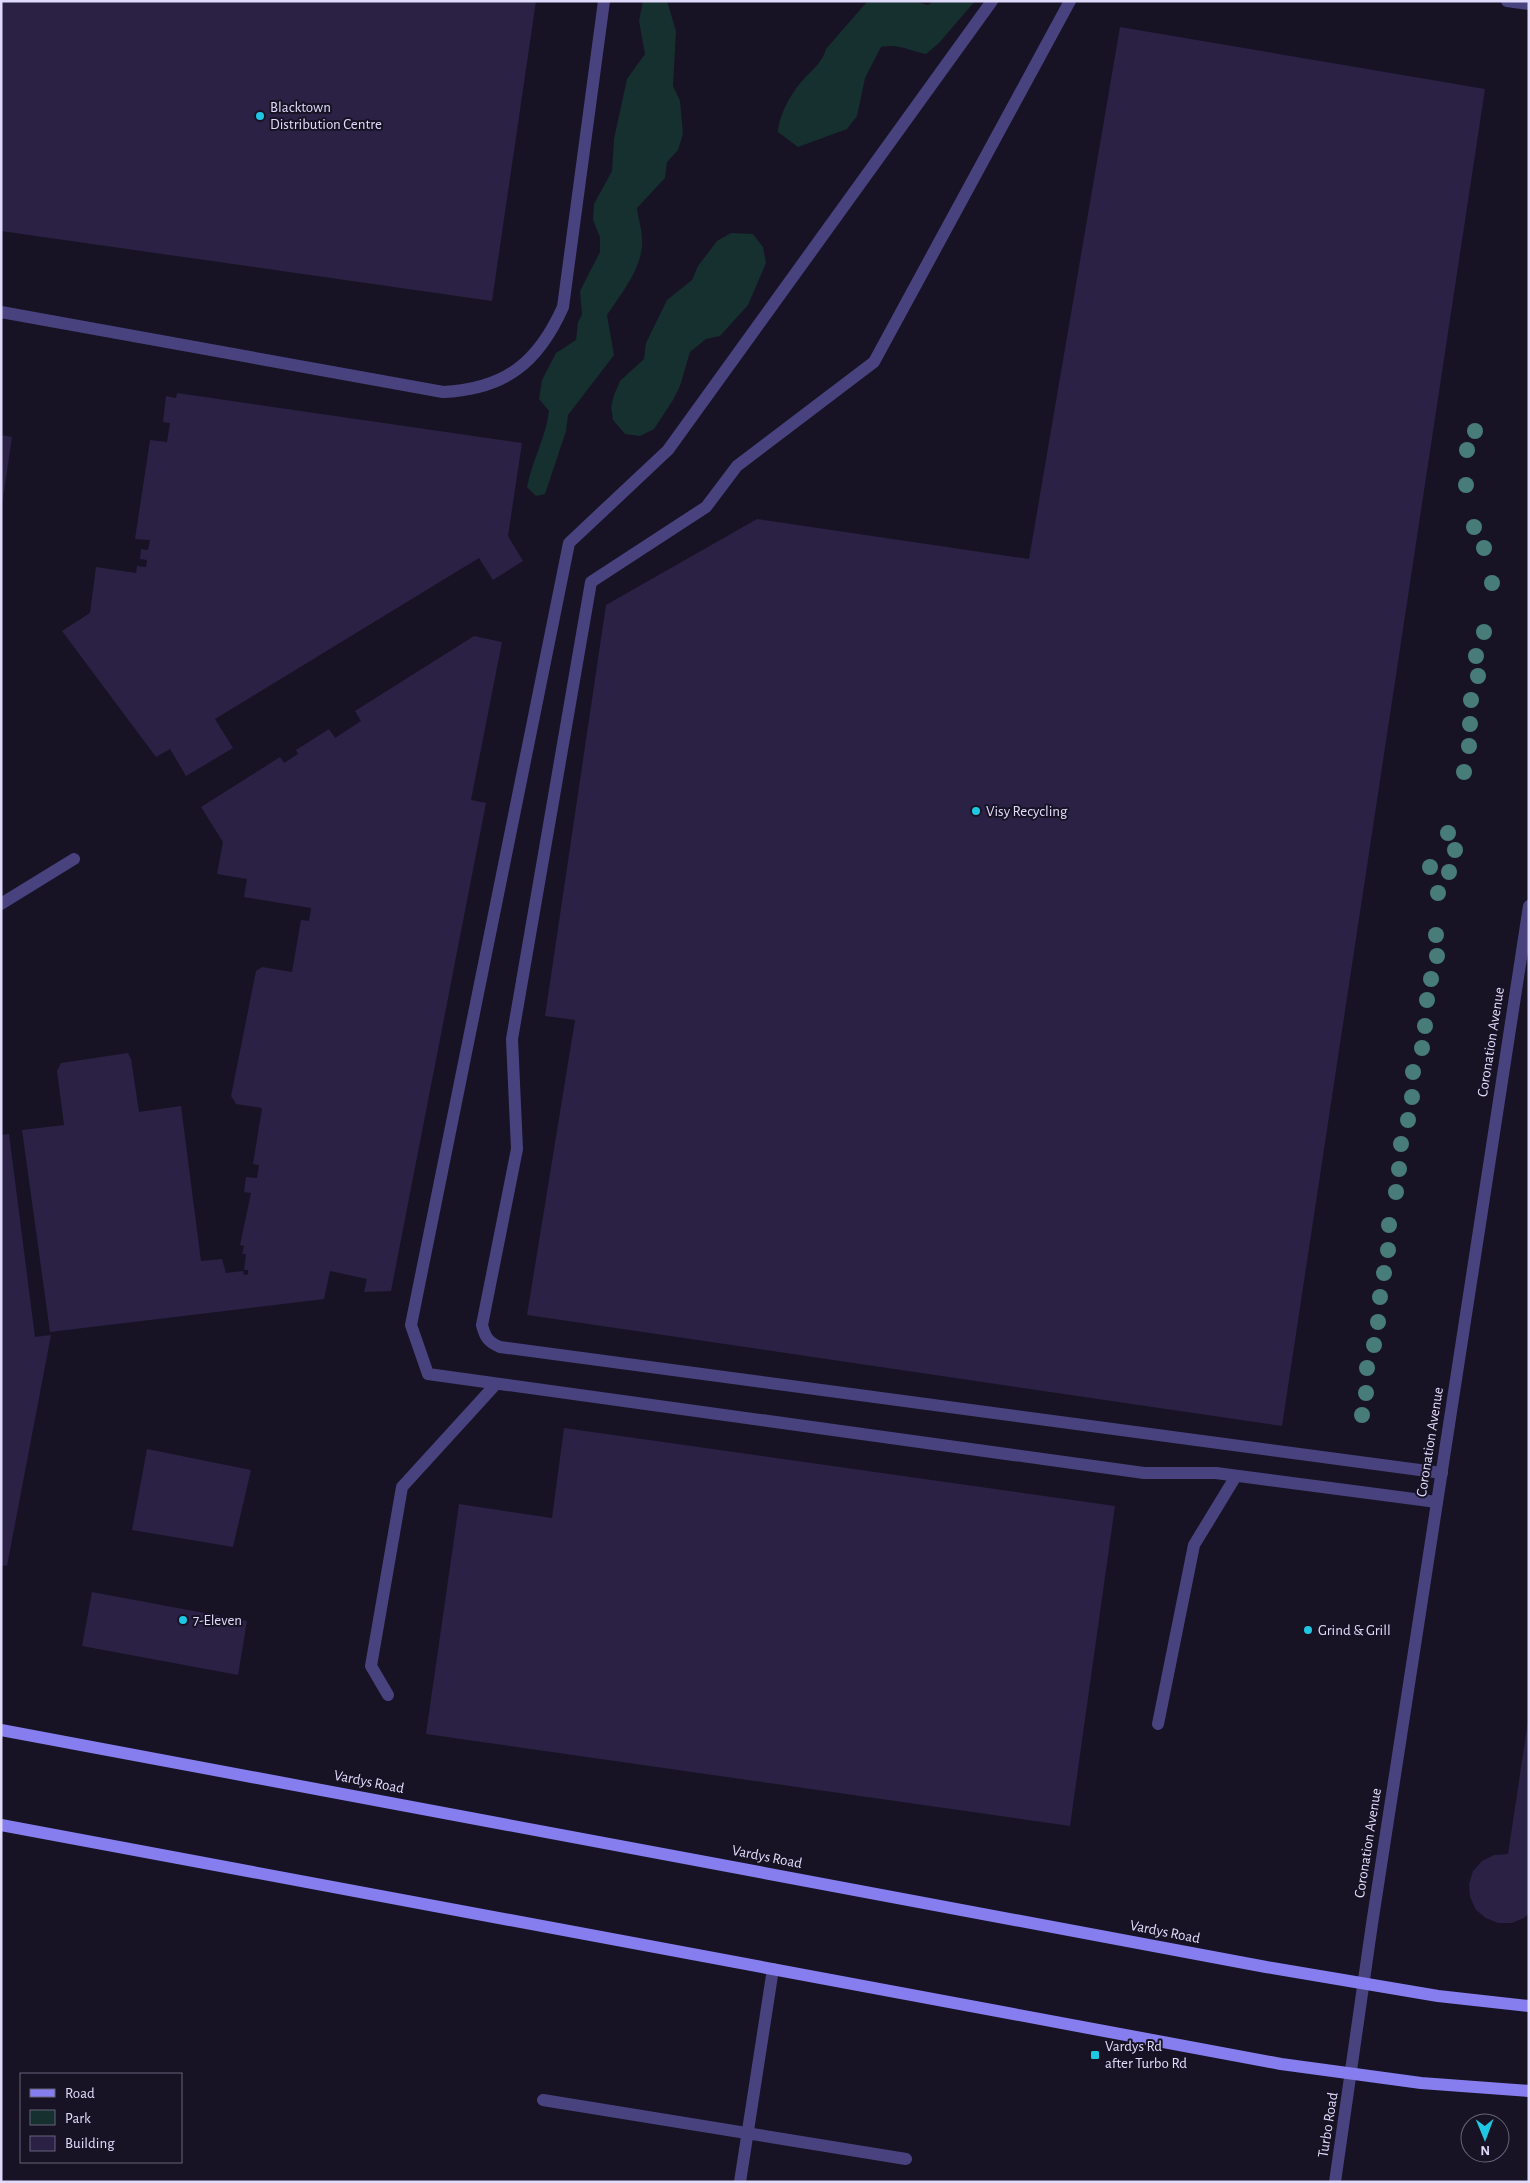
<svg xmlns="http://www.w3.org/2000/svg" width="1530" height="2183" font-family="'Alegreya Sans',sans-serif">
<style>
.green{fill:#162f2f}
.building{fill:#2a2144}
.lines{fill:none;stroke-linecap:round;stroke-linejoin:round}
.service{stroke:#48437f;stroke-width:12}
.minor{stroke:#48437f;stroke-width:12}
.secondary{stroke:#867eef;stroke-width:12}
.tree{fill:#487c79}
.poi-dot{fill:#1fc7e3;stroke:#171325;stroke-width:2}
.labels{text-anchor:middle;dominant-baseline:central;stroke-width:4;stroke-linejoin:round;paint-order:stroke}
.poi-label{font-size:15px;fill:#e0dbfb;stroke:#171325;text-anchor:start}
.street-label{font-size:15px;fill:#e0dbfb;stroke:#171325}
</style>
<rect width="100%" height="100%" fill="#171325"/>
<!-- green -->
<g class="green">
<path d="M 643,1 L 667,1 L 676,31 L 673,86 L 680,101 L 683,134 L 678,150 L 667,162 L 665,178 L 637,208 C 638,218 642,229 642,239 C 644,266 621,294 607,315 L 614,355 L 568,415 L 566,431 L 545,494 L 536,496 L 527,487 C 532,461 546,437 549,411 L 539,399 L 542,380 L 556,353 L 576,340 L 578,322 L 582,315 L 580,291 L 600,252 L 600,237 L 593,220 L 594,204 L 612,171 L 614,139 L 627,79 L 645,54 L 639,21 Z"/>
<path d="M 876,1 L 914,1 L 928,5 L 934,1 L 975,1 L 939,43 L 926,54 C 910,51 899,43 881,47 L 865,78 L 857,116 L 847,129 L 798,147 L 778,132 C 779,115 791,93 803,80 C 813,69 822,63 826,49 L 866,3 Z"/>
<path d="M 731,233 L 753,234 L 763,247 L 766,263 L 748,305 L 720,336 L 706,339 L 690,352 L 680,386 L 673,400 L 654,429 L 640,436 L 625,434 L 613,420 L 611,407 L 614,395 L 620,381 L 644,359 L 646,343 L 667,300 L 692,280 L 698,266 L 717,241 Z"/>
</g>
<!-- building -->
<g class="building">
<path d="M 1,1 L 536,1 L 492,301 L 1,231 Z"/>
<path d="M 1120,27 L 1485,89 L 1282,1426 L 527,1315 L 575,1020 L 545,1016 L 606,605 L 757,519 L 1029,559 Z"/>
<path d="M 177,393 L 522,443 L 508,536 L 523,561 L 493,580 L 479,558 L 215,719 L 233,748 L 186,776 L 170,749 L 156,757 L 62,631 L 90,613 L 96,567 L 136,573 L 137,566 L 146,567 L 147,560 L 140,559 L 141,549 L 148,550 L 150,540 L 135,539 L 150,440 L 167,442 L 170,423 L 163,422 L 166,396 L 176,398 Z"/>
<path d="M 1,435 L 12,437 L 2,505 L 1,505 Z"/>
<path d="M 474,636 L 502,642 L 471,800 L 486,803 L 391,1291 L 364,1292 L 367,1279 L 330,1271 L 324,1299 L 50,1332 L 22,1130 L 64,1125 L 57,1071 L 61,1063 L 128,1053 L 131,1059 L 139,1112 L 181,1106 L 201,1261 L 222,1259 L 226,1273 L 243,1271 L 244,1275 L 248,1274 L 248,1270 L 244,1270 L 246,1254 L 242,1254 L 244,1246 L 240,1245 L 251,1193 L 244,1192 L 246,1177 L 257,1178 L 259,1165 L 253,1164 L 262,1108 L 236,1104 L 231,1096 L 256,971 L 262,967 L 292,972 L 301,920 L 309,921 L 311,908 L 244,897 L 247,879 L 217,874 L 223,842 L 201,807 L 280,757 L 284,763 L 298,754 L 296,750 L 329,729 L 335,738 L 361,721 L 355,711 Z"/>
<path d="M 9,1134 L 35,1337 L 51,1335 L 7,1566 L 1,1565 L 1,1135 Z"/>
<path d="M 564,1428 L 1115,1506 L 1070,1826 L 426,1734 L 459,1504 L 552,1518 Z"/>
<path d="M 147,1449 L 251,1470 L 233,1547 L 132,1530 Z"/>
<path d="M 92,1592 L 247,1621 L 238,1675 L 82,1646 Z"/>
<path d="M 1528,1721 L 1529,1913 L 1524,1918 L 1512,1923 L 1498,1923 L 1486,1918 L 1476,1910 L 1470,1897 L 1469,1884 L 1473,1871 L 1482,1861 L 1494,1855 L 1508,1854 Z"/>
</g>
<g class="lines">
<!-- service -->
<g class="service">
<path d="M 992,1 L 668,450 L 569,543 L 411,1325 L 428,1374 L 1144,1473 L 1216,1473 L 1437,1502"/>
<path d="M 1070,1 L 874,362 L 737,466 L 706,507 L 591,582 L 512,1039 L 517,1149 L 482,1325 C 485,1337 488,1342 500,1347 L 1442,1473"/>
<path d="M 1507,1 L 1529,4"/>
<path d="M 1,312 L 443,392 C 505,389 538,363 563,307 L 604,1"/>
<path d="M 388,1695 L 371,1666 L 402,1487 L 496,1384"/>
<path d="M 1158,1724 L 1194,1545 L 1236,1476"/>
<path d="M 543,2100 L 906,2159"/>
<path d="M 740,2182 L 773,1969"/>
</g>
<!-- minor -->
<g class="minor">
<path d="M 1,904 L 74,859"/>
<path d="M 1335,2182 L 1372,1924 L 1529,906"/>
</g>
<!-- secondary -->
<g class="secondary">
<path d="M 1,1730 L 1266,1967 L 1438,1996 L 1529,2006"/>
<path d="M 1,1825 L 1281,2064 L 1421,2083 L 1529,2091"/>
</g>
</g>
<!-- trees -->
<g class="tree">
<circle cx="1475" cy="431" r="8"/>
<circle cx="1467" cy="450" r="8"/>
<circle cx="1466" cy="485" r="8"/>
<circle cx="1474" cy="527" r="8"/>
<circle cx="1484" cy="548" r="8"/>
<circle cx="1492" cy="583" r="8"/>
<circle cx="1484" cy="632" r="8"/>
<circle cx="1476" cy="656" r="8"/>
<circle cx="1478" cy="676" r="8"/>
<circle cx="1471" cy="700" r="8"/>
<circle cx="1470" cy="724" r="8"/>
<circle cx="1469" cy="746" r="8"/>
<circle cx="1464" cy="772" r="8"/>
<circle cx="1448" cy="833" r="8"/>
<circle cx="1455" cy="850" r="8"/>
<circle cx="1430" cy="867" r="8"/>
<circle cx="1449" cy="872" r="8"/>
<circle cx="1438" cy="893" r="8"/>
<circle cx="1436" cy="935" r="8"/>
<circle cx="1437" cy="956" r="8"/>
<circle cx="1431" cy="979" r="8"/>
<circle cx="1427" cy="1000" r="8"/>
<circle cx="1425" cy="1026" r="8"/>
<circle cx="1422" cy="1048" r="8"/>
<circle cx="1413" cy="1072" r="8"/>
<circle cx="1412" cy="1097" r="8"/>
<circle cx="1408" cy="1120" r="8"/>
<circle cx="1401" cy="1144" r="8"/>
<circle cx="1399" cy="1169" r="8"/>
<circle cx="1396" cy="1192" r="8"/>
<circle cx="1389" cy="1225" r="8"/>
<circle cx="1388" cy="1250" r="8"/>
<circle cx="1384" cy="1273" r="8"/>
<circle cx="1380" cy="1297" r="8"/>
<circle cx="1378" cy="1322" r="8"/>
<circle cx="1374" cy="1345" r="8"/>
<circle cx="1367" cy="1368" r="8"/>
<circle cx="1366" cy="1393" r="8"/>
<circle cx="1362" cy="1415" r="8"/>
</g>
<!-- markers -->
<g class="poi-dot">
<circle cx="260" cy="116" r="5"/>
<circle cx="976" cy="811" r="5"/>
<circle cx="183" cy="1620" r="5"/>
<circle cx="1308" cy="1630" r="5"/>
<rect x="1090" y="2050" width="10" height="10" rx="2.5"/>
</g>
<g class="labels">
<!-- poi labels -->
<g class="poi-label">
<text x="270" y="107">Blacktown<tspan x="270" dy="17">Distribution Centre</tspan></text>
<text x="986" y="811">Visy Recycling</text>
<text x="193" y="1620">7-Eleven</text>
<text x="1318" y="1630">Grind &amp; Grill</text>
<text x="1105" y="2046">Vardys Rd<tspan x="1105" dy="17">after Turbo Rd</tspan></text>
</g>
<!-- street labels -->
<g class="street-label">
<text transform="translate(1491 1042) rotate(-81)">Coronation Avenue</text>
<text transform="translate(1430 1442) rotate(-81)">Coronation Avenue</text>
<text transform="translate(369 1782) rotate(11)">Vardys Road</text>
<text transform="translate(1368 1843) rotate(-81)">Coronation Avenue</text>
<text transform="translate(767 1857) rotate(11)">Vardys Road</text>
<text transform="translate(1165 1932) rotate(11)">Vardys Road</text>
<text transform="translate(1328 2125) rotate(-81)">Turbo Road</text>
</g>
</g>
<!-- border -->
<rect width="1530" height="2183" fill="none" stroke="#e0dbfb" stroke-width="5"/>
<!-- legend -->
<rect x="20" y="2073" width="162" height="90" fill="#171325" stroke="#67637b"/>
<rect x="30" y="2089" width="25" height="8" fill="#867eef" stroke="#67637b"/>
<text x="65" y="2098" font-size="15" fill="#e0dbfb">Road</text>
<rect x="30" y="2110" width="25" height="15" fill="#162f2f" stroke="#67637b"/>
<text x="65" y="2123" font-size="15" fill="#e0dbfb">Park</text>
<rect x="30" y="2136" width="25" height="15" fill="#2a2144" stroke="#67637b"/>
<text x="65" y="2148" font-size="15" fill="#e0dbfb">Building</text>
<!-- north arrow -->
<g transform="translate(1485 2138) rotate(179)"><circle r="24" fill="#171325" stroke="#67637b"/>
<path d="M0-4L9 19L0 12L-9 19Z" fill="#1fc7e3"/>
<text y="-8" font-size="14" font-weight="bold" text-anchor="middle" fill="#e0dbfb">N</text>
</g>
</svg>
